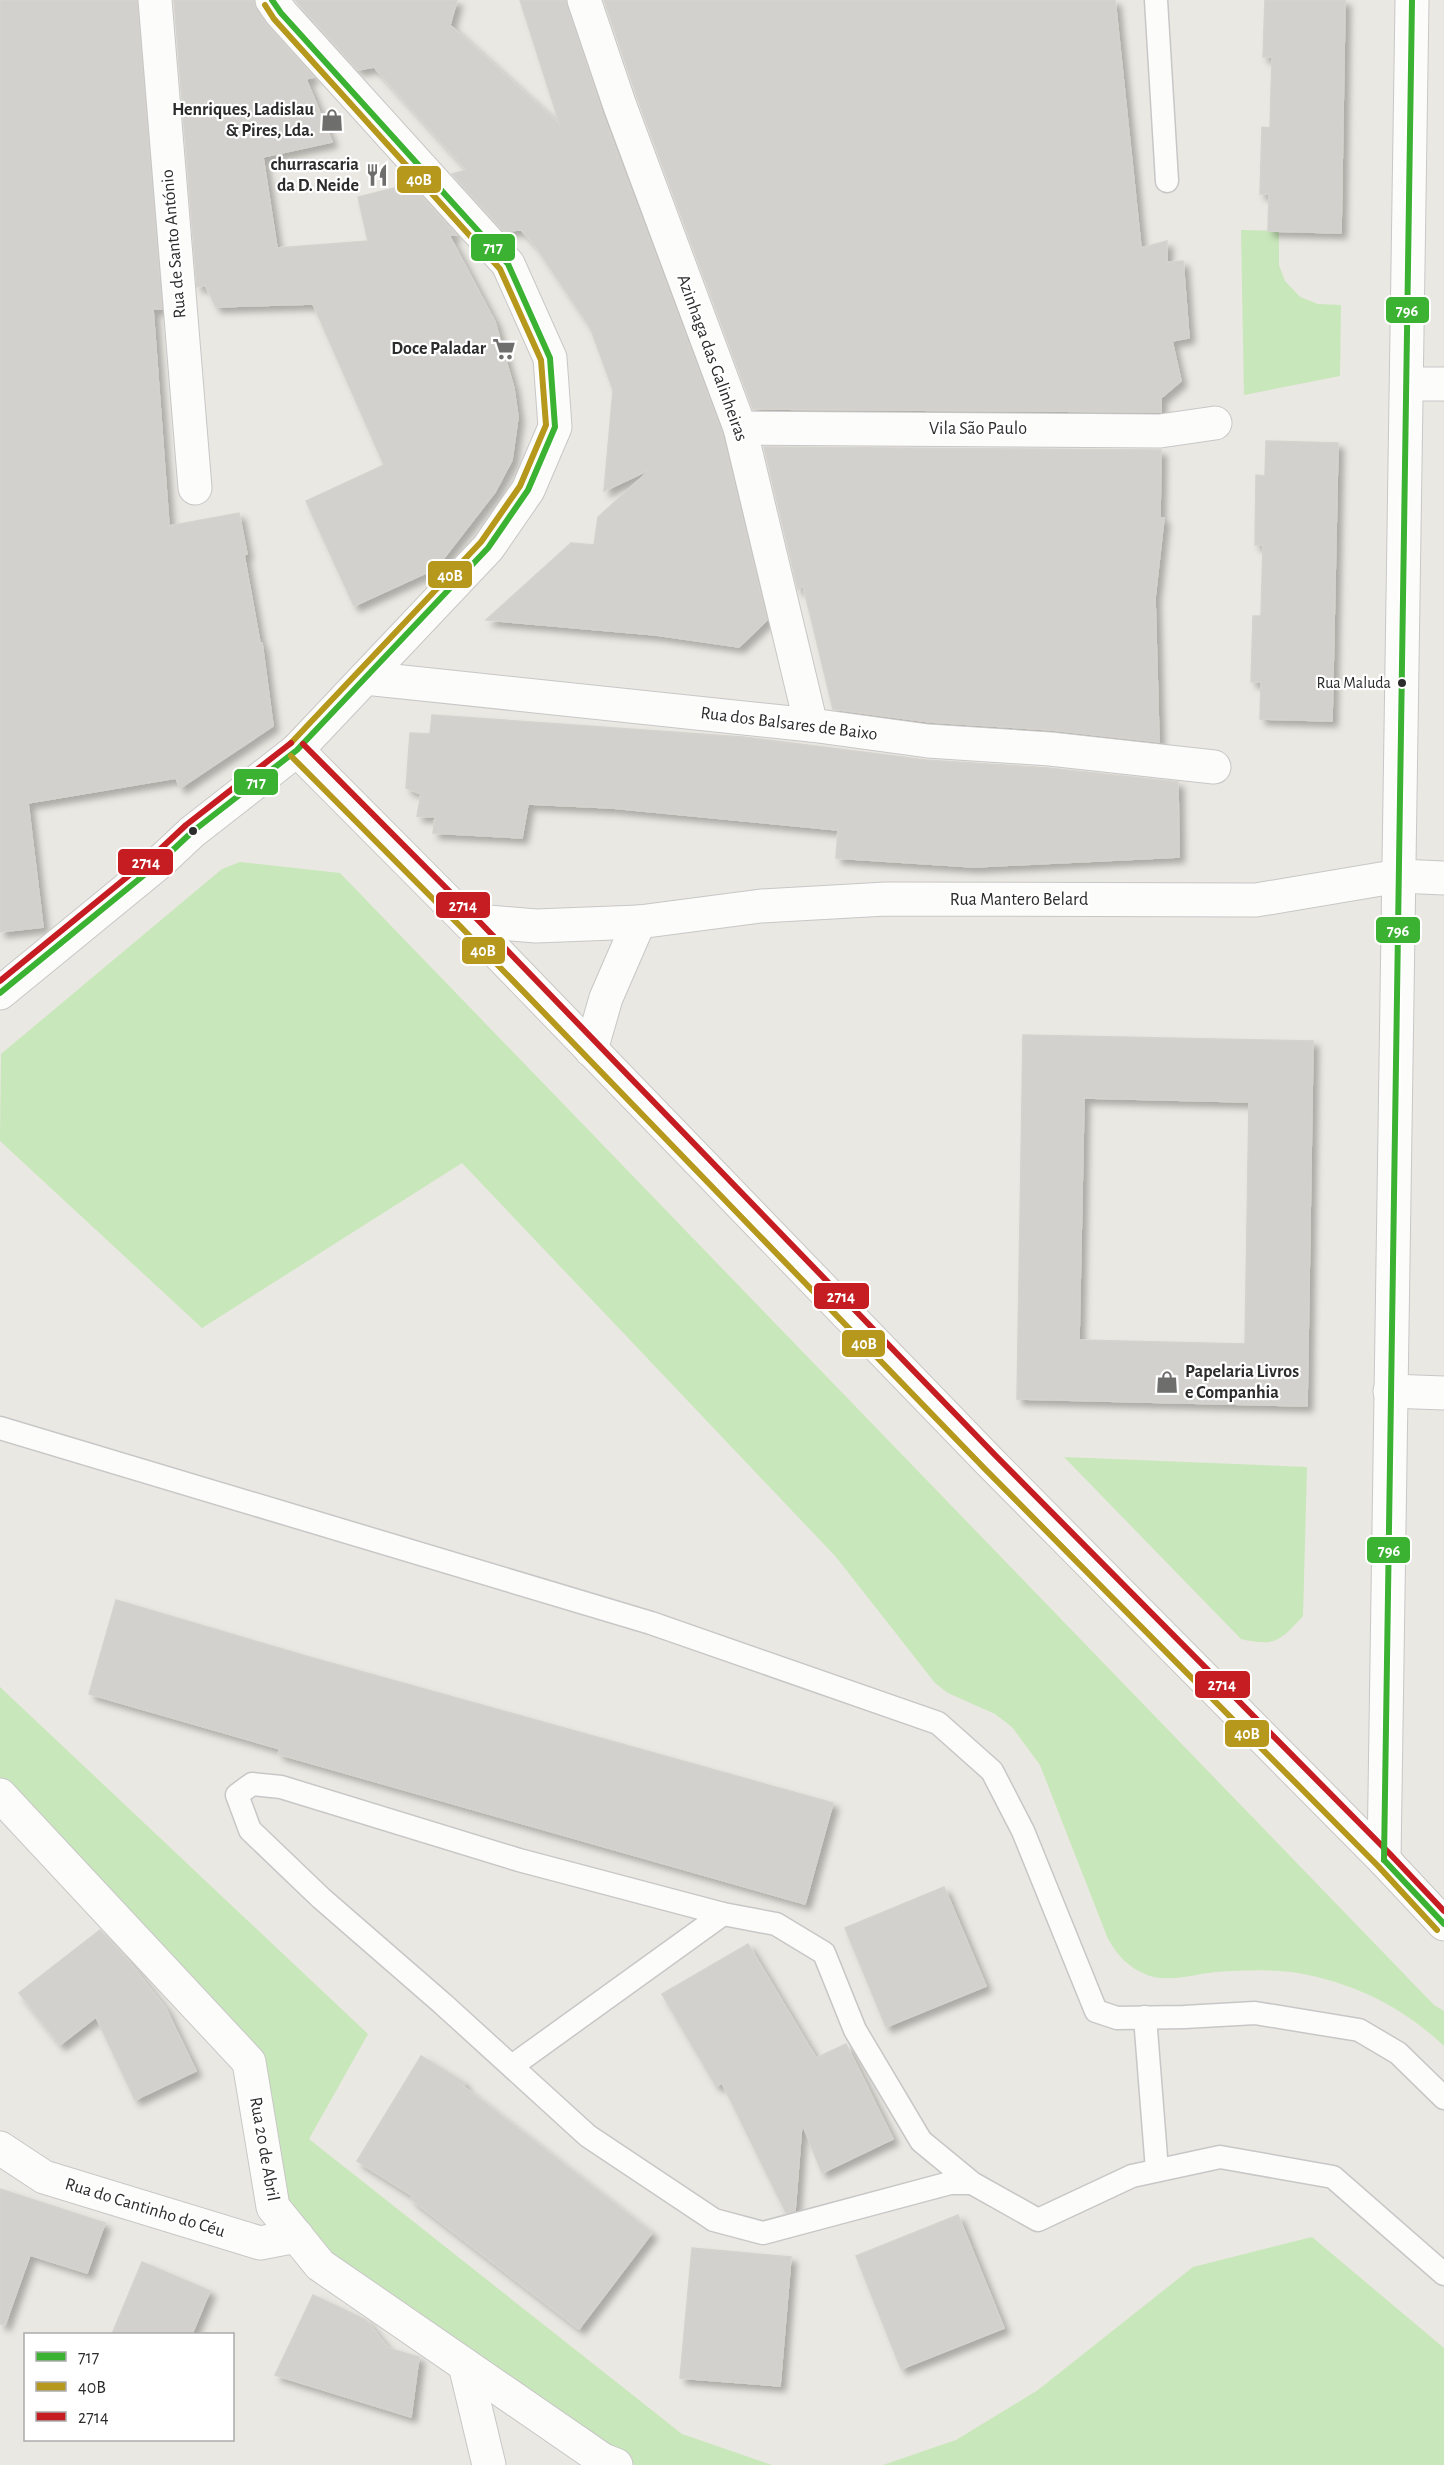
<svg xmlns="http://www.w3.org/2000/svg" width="1444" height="2465" font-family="'Alegreya Sans',sans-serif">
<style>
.green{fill:#c8e7ba}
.building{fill:#d3d1cd;stroke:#d5d3ce;stroke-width:1.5;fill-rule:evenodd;filter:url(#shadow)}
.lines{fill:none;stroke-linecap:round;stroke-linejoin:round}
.service-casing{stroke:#c8c7c7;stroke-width:25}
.minor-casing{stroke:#c8c7c7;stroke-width:35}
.tertiary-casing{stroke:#c8c7c7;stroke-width:35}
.service{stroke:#fcfcfb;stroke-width:22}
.minor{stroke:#fcfcfb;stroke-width:33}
.tertiary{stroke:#fcfcfb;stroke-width:33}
.bus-1-casing{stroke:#fff;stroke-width:10}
.bus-2-casing{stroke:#fff;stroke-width:10}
.bus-3-casing{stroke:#fff;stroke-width:10}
.bus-4-casing{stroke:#fff;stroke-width:10}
.bus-1{stroke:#3bb232;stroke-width:6}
.bus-2{stroke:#b5981c;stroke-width:6}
.bus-3{stroke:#c61d23;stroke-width:6}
.bus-4{stroke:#3bb232;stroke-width:6}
.bus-dot{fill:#2c2c2c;stroke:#fff;stroke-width:2}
.labels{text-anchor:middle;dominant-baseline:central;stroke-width:4.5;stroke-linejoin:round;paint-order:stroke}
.bus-label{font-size:16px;fill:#2c2c2c;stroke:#fff;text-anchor:end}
.poi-label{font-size:18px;font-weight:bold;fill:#2c2c2c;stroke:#fff;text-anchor:end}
.street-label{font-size:18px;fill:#2c2c2c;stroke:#fff}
.line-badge{stroke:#fff;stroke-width:2}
.badge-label{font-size:16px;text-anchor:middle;font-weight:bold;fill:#fff}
</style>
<defs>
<filter id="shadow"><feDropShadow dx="5.5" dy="5.5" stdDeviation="3" flood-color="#0004"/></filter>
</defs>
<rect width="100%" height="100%" fill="#eae8e2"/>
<!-- green -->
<g class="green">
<path d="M 1241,230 L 1279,231 L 1279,265 L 1285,281 L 1300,297 L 1318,304 L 1341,305 L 1340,376 L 1244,395 Z"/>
<path d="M 240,862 L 340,873 L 1434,2005 L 1444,2011 L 1444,2046 C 1403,2007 1354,1983 1298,1973 C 1271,1969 1243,1970 1216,1972 C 1195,1974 1168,1983 1147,1975 C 1128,1967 1118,1956 1108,1939 L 1040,1765 L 1012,1727 L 995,1714 L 948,1693 L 935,1683 L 836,1557 L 462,1163 L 202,1328 L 0,1141 L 1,1054 L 222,869 Z"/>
<path d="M 1064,1457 L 1307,1467 L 1303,1616 C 1280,1641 1276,1647 1241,1639 Z"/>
<path d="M 0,1687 L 368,2034 L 309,2139 L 682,2434 L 772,2465 L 616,2465 L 320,2265 L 273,2207 L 249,2062 L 0,1795 Z"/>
<path d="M 1312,2237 L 1444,2348 L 1444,2465 L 883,2465 L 956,2440 L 1038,2390 L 1193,2267 Z"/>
</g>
<!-- building -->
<g class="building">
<path d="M 0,0 L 137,0 L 162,309 L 153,309 L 169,526 L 239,513 L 247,554 L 244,555 L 260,643 L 262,643 L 273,726 L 180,788 L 176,778 L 28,803 L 43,927 L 0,932 Z"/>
<path d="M 174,0 L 254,0 L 256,10 L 266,24 L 314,77 L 306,79 L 332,142 L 263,157 L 277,248 L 368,241 L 358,197 L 410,184 L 456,235 L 449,235 L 495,322 L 514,389 L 518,417 L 512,460 L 495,492 L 433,572 L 428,572 L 354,606 L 306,501 L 384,465 L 313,304 L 216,307 L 205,285 L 197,287 Z"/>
<path d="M 295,0 L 457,0 L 450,25 L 560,125 L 520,0 L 566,0 L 602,112 L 722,433 L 767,620 L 739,647 L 656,635 L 486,620 L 571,543 L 594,545 L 598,517 L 651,469 L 604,491 L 613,390 L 590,327 L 535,245 L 521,230 L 504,231 L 452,174 L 467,170 L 374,67 L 358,70 Z"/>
<path d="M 604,0 L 1115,0 L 1141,248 L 1167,241 L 1167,262 L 1183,261 L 1189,338 L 1172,341 L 1181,381 L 1161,398 L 1161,412 L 753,409 L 638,100 Z"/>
<path d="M 1265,0 L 1345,0 L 1341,233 L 1268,231 L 1269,194 L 1260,194 L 1262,127 L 1270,128 L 1272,57 L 1263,57 Z"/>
<path d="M 1266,441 L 1338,443 L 1332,721 L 1260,719 L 1261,682 L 1251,682 L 1253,616 L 1261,616 L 1263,545 L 1255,545 L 1256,475 L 1265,476 Z"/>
<path d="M 764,447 L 1161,450 L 1160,518 L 1164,518 L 1155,598 L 1159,742 L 1052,730 L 930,722 L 833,709 L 803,585 L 798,590 Z"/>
<path d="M 432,715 L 743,737 L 926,760 L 1048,768 L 1178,782 L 1179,857 L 974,867 L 836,858 L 838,830 L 612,808 L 528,804 L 522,838 L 433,833 L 435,817 L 417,816 L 421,794 L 406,788 L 410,733 L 430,734 Z"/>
<path d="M 1023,1035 L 1313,1041 L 1307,1406 L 1017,1399 ZM 1084,1098 L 1249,1102 L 1245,1344 L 1079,1340 Z"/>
<path d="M 116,1600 L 306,1656 L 833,1803 L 805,1904 L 278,1754 L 280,1749 L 89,1694 Z"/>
<path d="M 944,1887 L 986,1986 L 886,2027 L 845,1928 Z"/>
<path d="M 100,1930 L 127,1959 L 166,2009 L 196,2071 L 135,2100 L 96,2017 L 60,2045 L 19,1993 Z"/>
<path d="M 748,1944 L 816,2058 L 846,2044 L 893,2139 L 822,2173 L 802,2123 L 795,2211 L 786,2213 L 722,2083 L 716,2086 L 662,1994 Z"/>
<path d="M 421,2056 L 465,2083 L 463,2086 L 652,2233 L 579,2329 L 411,2199 L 413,2196 L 357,2161 Z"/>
<path d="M 0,2189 L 105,2223 L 87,2273 L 30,2255 L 5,2325 L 0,2324 Z"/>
<path d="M 958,2215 L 1004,2328 L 901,2369 L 856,2256 Z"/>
<path d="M 692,2248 L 791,2257 L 780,2386 L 680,2378 Z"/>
<path d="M 142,2262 L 210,2291 L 192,2334 L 112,2334 Z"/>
<path d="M 313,2295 L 366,2320 L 388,2348 L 419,2357 L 411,2417 L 275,2375 Z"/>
</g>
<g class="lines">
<!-- service casing -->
<g class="service-casing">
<g id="service">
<path d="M 1156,0 L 1167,181"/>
<path d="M 0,1428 L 651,1623 L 938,1723 L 992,1771 L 1023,1831 L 1096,2011 L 1117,2018 L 1184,2017 L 1255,2013 L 1359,2030 L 1398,2053 L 1444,2098"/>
<path d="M 1145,2017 L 1157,2170"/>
<path d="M 512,2066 L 723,1914"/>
<path d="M 972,2183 L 950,2183 L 763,2233 L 714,2220 L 588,2136 L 443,2004 L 321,1898 L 250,1830 L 237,1795 L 252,1784 L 281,1787 L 519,1860 L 723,1914 L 776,1924 L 824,1953 L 855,2030 L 921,2141 L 972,2183 L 1038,2220 L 1132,2176 L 1220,2157 L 1333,2177 L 1444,2274"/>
</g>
</g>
<!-- minor casing -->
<g class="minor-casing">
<g id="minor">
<path d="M 155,0 L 195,488"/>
<path d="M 584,0 L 620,106 L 740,428 L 811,725"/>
<path d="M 1407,384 L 1444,384"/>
<path d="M 740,428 L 1160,431 L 1215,423"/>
<path d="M 365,678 L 811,725 L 928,741 L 1050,749 L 1214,767"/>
<path d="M 297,750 L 466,920 L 990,1462 L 1384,1860 L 1444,1924"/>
<path d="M 466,920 L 536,926 L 639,922 L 761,906 L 886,899 L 1256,900 L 1399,876 L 1444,878"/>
<path d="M 591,1050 L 606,998 L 639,922"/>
<path d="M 1390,1391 L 1444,1393"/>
<path d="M 0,1795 L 249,2062 L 273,2207 L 320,2265 L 603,2460 L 616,2465"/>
<path d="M 1384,1860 L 1412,0"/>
<path d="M 0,2148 L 44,2177 L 260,2243 L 297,2236"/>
<path d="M 465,2365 L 489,2465"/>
</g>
</g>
<!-- tertiary casing -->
<g class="tertiary-casing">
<path id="tertiary" d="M 0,993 L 160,862 L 192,832 L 297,750 L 488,548 L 528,490 L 555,427 L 550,358 L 508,264 L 281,13 L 272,0"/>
</g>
<!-- service -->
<use href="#service" class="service"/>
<!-- minor -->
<use href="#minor" class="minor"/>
<!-- tertiary -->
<use href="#tertiary" class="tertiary"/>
<!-- bus-1 casing -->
<g class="bus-1-casing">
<path id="bus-1" d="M 0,993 L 160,862 L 192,832 L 297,750 L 488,548 L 528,490 L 555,427 L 550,358 L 508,264 L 281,13 L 272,0"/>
</g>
<!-- bus-2 casing -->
<g class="bus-2-casing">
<g id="bus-2">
<path d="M 265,5 L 274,19 L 500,269 L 541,360 L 546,425 L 520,486 L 481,542 L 290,744"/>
<path d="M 291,756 L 460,926 L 984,1468 L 1378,1866 L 1437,1930"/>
</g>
</g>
<!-- bus-3 casing -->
<g class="bus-3-casing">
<g id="bus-3">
<path d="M 303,744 L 472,914 L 996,1456 L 1390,1854 L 1444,1911"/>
<path d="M 0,981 L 154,855 L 186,825 L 291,743"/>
</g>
</g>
<!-- bus-4 casing -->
<g class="bus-4-casing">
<g id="bus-4">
<path d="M 1384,1860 L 1412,0"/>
<path d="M 1384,1860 L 1444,1924"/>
</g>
</g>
<!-- bus-1 -->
<use href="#bus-1" class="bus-1"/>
<!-- bus-2 -->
<use href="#bus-2" class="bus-2"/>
<!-- bus-3 -->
<use href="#bus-3" class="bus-3"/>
<!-- bus-4 -->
<use href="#bus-4" class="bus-4"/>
</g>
<!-- icons -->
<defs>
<g id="shop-bare" transform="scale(1.8)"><path d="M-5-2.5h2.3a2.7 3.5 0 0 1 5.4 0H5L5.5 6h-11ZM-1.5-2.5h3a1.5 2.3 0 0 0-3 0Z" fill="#6e6e6c" stroke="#fff" stroke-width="2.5" paint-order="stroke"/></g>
<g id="restaurant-bare" transform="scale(1.8)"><path d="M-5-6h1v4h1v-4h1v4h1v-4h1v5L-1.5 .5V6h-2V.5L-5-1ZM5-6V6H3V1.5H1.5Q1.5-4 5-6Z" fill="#6e6e6c" stroke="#fff" stroke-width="2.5" paint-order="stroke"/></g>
<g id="supermarket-bare" transform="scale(1.8)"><path d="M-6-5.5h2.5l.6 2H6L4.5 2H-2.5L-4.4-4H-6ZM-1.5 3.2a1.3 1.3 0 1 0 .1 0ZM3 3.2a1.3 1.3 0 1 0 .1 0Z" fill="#6e6e6c" stroke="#fff" stroke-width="2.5" paint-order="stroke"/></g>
</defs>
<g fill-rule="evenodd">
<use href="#shop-bare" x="332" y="120"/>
<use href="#restaurant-bare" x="377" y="175"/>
<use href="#supermarket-bare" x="504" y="349"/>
<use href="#shop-bare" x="1167" y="1382"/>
</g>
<!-- markers -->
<g class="bus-dot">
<circle cx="1402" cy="683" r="5"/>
<circle cx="193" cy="831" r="5"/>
</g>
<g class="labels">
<!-- bus labels -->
<g class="bus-label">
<text x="1391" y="683">Rua Maluda</text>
</g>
<!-- poi labels -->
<g class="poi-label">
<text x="314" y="110">Henriques, Ladislau<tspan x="314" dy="21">&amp; Pires, Lda.</tspan></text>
<text x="359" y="165">churrascaria<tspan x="359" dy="21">da D. Neide</tspan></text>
<text x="486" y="349">Doce Paladar</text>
<text x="1185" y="1372" text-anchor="start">Papelaria Livros<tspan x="1185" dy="21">e Companhia</tspan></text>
</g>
<!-- street labels -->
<g class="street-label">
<text transform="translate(174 244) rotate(-95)">Rua de Santo António</text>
<text transform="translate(712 358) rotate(70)">Azinhaga das Galinheiras</text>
<text x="978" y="429">Vila São Paulo</text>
<text transform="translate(789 724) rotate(7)">Rua dos Balsares de Baixo</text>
<text x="1019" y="900">Rua Mantero Belard</text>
<text transform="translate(264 2149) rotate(80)">Rua 20 de Abril</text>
<text transform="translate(145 2208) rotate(17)">Rua do Cantinho do Céu</text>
</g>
</g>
<g class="line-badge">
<rect x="396" y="165" width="46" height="29" rx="6" fill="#b5981c"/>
<rect x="470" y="233" width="46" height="29" rx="6" fill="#3bb232"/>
<rect x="1385" y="296" width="45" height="28" rx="6" fill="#3bb232"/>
<rect x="427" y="560" width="46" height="29" rx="6" fill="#b5981c"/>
<rect x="233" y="768" width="46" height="28" rx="6" fill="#3bb232"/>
<rect x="117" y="848" width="57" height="28" rx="6" fill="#c61d23"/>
<rect x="435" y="891" width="56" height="28" rx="6" fill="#c61d23"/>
<rect x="1375" y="916" width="46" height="28" rx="6" fill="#3bb232"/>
<rect x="461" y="936" width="45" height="29" rx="6" fill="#b5981c"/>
<rect x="813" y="1282" width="57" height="28" rx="6" fill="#c61d23"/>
<rect x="841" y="1329" width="45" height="29" rx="6" fill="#b5981c"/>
<rect x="1366" y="1536" width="45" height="28" rx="6" fill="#3bb232"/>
<rect x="1194" y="1670" width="57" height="29" rx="6" fill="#c61d23"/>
<rect x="1224" y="1719" width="46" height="29" rx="6" fill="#b5981c"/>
</g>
<g class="badge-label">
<text x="419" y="185">40B</text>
<text x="493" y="253">717</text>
<text x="1407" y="316">796</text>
<text x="450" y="581">40B</text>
<text x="256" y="788">717</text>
<text x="146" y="868">2714</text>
<text x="463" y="911">2714</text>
<text x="1398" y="936">796</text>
<text x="483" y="956">40B</text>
<text x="841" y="1302">2714</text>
<text x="864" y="1349">40B</text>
<text x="1389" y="1556">796</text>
<text x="1222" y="1690">2714</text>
<text x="1247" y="1739">40B</text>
</g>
<!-- legend -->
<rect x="24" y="2333" width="210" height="108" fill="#ffffff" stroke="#ababab" stroke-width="1.5"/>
<rect x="36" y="2352" width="30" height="9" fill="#3bb232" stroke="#ababab" stroke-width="1.5"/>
<text x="78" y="2363" font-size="18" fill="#2c2c2c">717</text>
<rect x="36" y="2382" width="30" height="9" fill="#b5981c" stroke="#ababab" stroke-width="1.5"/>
<text x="78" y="2393" font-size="18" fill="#2c2c2c">40B</text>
<rect x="36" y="2412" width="30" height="9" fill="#c61d23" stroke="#ababab" stroke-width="1.5"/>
<text x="78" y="2423" font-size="18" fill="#2c2c2c">2714</text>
</svg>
